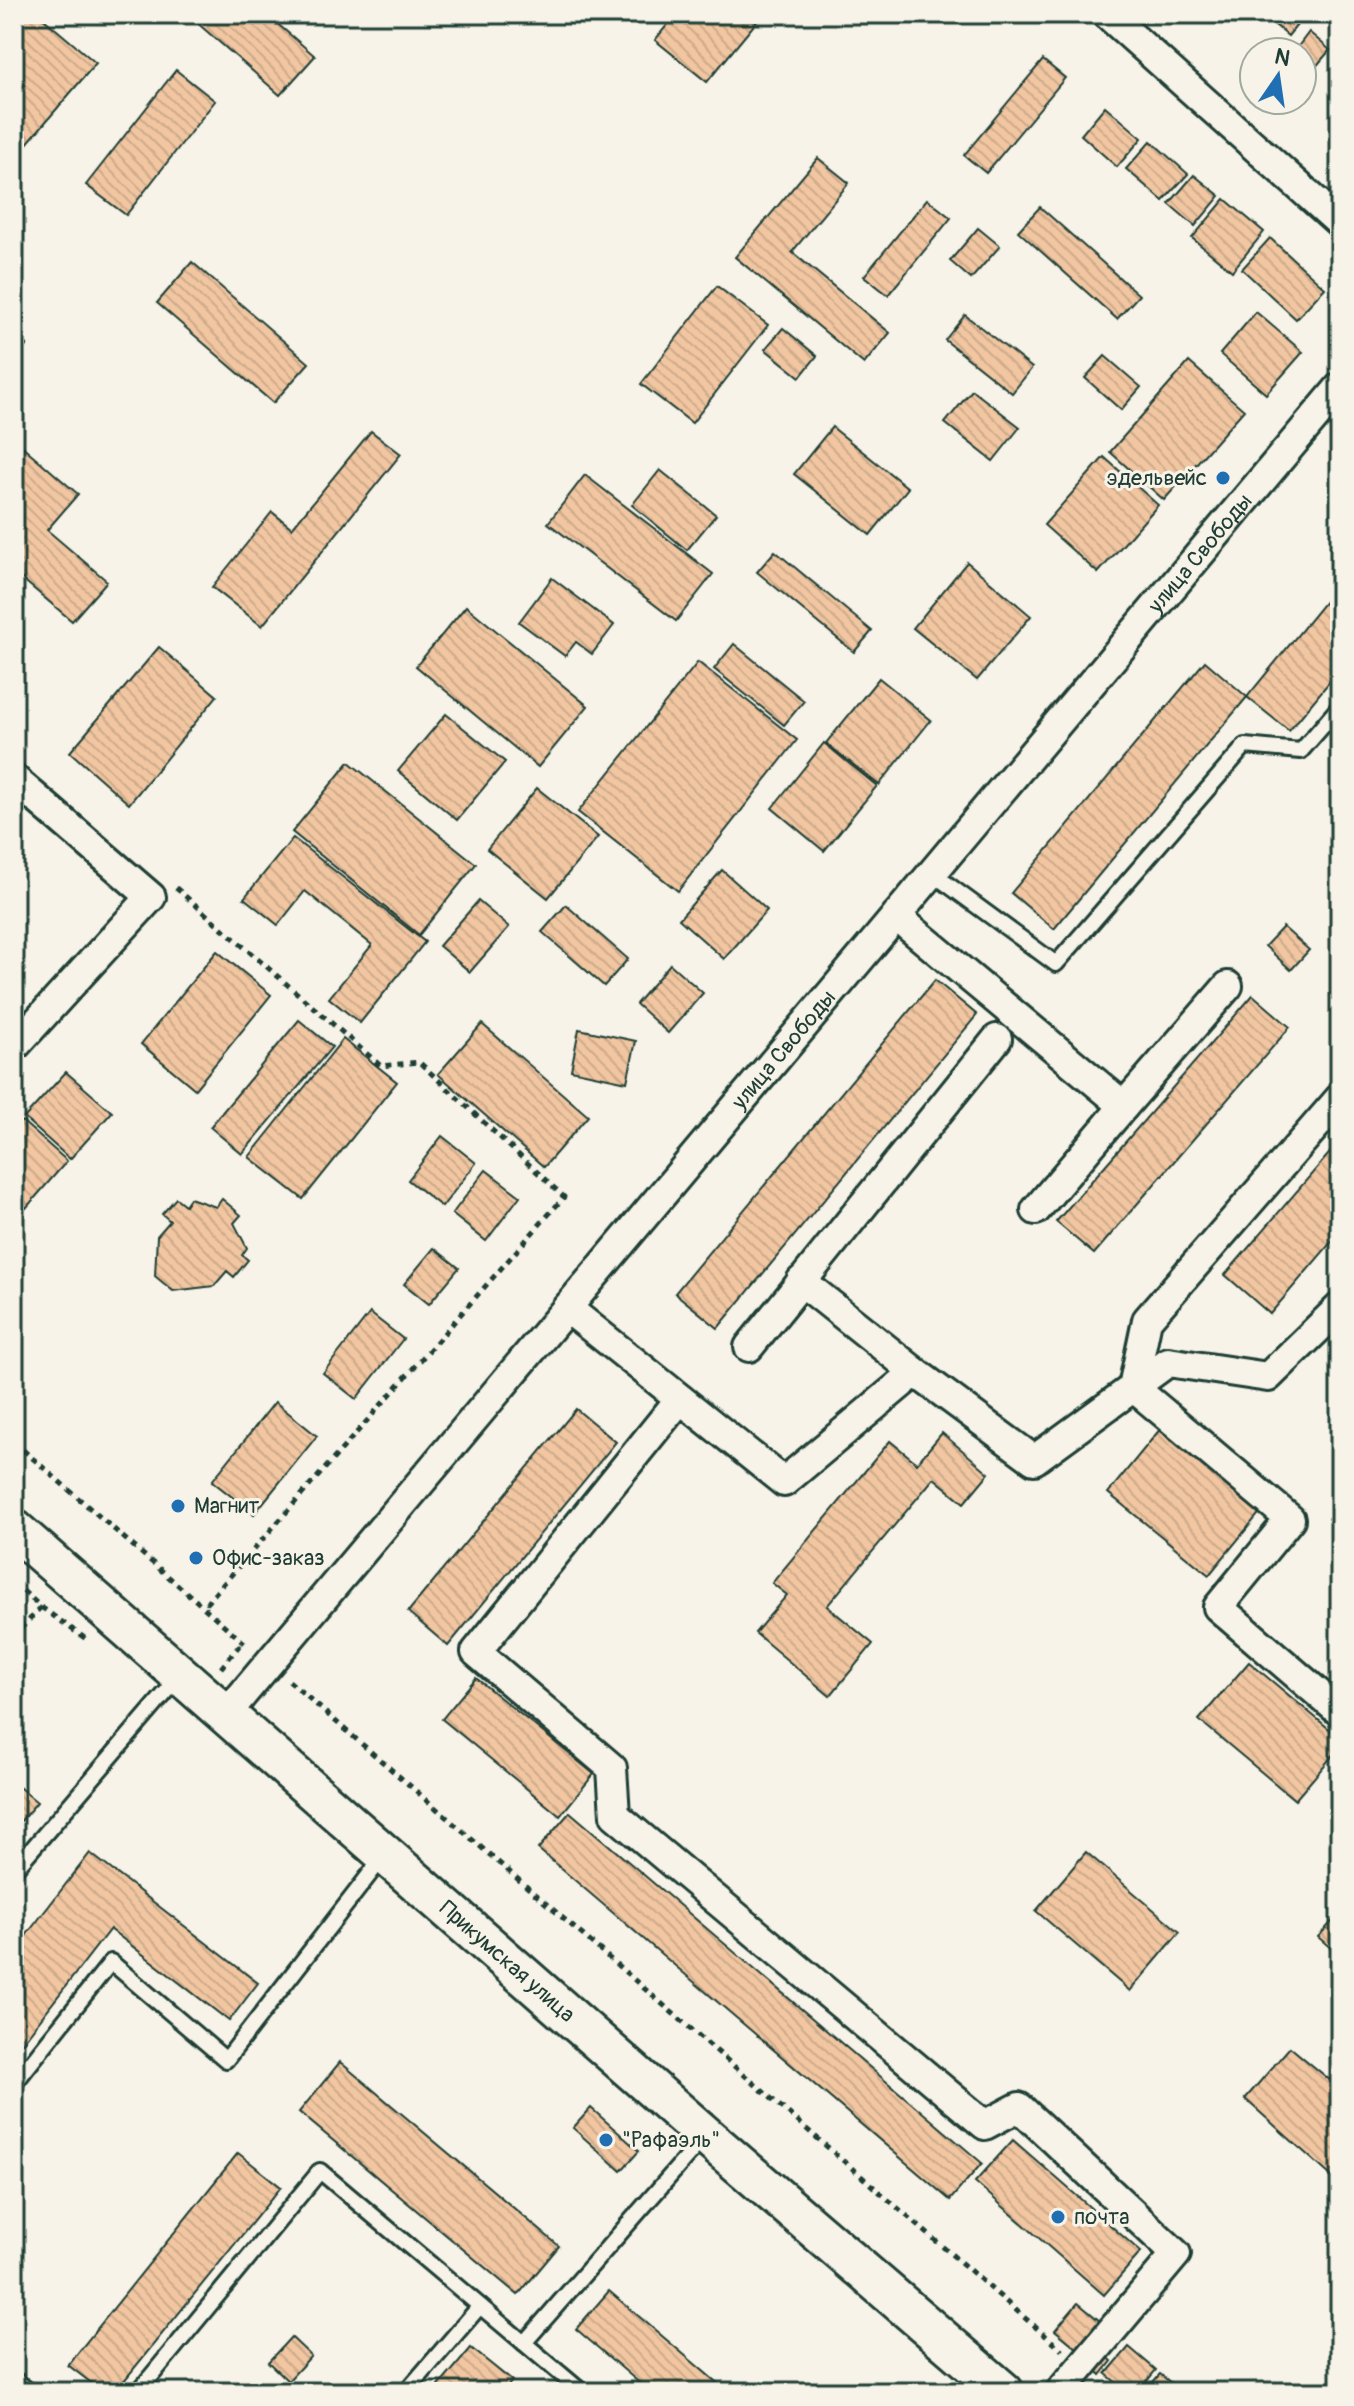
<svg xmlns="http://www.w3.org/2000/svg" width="1354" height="2406" font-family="Pangolin,sans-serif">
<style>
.building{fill:url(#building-back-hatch);stroke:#1f3d34;stroke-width:2}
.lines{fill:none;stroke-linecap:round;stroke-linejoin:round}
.lane-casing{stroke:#1f3d34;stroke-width:20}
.street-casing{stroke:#1f3d34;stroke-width:34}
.secondary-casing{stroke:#1f3d34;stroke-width:44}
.path{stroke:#1f3d34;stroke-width:5;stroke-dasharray:6 6;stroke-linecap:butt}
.lane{stroke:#f7f3e8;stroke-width:14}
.street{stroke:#f7f3e8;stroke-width:28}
.secondary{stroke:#f7f3e8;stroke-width:38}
.poi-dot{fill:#1f6fb2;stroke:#f7f3e8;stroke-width:3}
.labels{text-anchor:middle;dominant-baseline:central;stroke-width:6;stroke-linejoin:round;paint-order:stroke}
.poi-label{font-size:22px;fill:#1f3d34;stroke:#f7f3e8;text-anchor:start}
.street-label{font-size:22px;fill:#1f3d34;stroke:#f7f3e8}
</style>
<defs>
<pattern id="building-back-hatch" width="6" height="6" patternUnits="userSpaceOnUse" patternTransform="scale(2)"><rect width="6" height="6" fill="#f1c6a1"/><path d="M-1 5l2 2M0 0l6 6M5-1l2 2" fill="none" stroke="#ceab8b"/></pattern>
</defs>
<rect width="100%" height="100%" fill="#f7f3e8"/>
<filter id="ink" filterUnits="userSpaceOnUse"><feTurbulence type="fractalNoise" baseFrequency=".0125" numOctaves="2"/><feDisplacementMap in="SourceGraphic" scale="16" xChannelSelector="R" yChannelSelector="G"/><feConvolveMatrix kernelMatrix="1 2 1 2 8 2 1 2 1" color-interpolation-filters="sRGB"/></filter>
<g filter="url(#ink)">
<!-- building -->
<g class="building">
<path d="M 14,14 L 38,14 L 96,63 L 25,146 L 14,137 Z"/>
<path d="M 187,14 L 266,14 L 315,56 L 280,95 Z"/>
<path d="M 676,14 L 763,14 L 707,82 L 655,40 Z"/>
<path d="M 1273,14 L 1306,14 L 1288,36 L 1268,19 Z"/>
<path d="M 1309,32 L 1330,50 L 1313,70 L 1302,61 L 1302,52 L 1294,52 Z"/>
<path d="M 1043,60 L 1065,78 L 986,173 L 964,155 Z"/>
<path d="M 176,70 L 215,101 L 126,215 L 86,185 Z"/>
<path d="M 1105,106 L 1142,138 L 1117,167 L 1081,135 Z"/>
<path d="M 1151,141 L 1188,174 L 1163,201 L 1126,169 Z"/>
<path d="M 818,158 L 849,183 L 792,252 L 890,333 L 864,364 L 735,257 Z"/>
<path d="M 1194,175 L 1220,196 L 1195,226 L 1169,204 Z"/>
<path d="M 927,199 L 951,218 L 888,295 L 864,276 Z"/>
<path d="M 1225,199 L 1264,232 L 1232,271 L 1192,238 Z"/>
<path d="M 1040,207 L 1139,295 L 1117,319 L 1018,231 Z"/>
<path d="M 978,228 L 1000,246 L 971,279 L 950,261 Z"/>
<path d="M 1270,238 L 1325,288 L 1296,319 L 1242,269 Z"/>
<path d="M 192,262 L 309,363 L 273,403 L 157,303 Z"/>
<path d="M 717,286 L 768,325 L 692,423 L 641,384 Z"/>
<path d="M 1256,312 L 1303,352 L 1266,394 L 1220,354 Z"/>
<path d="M 965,315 L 1032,368 L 1012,393 L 945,340 Z"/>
<path d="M 783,328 L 817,356 L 800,377 L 765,349 Z"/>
<path d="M 14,335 L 27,345 L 14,360 Z"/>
<path d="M 1105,356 L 1141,387 L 1121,410 L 1085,378 Z"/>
<path d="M 1189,362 L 1244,410 L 1164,500 L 1110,452 Z"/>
<path d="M 972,390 L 1020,427 L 993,461 L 945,423 Z"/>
<path d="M 832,427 L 908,488 L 870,535 L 794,474 Z"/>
<path d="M 371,431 L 401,454 L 262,626 L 212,587 L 272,512 L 292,528 Z"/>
<path d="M 14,439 L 78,494 L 47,530 L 107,581 L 72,621 L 14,572 Z"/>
<path d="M 1104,457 L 1158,505 L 1098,573 L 1044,525 Z"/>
<path d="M 660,470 L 716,515 L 687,550 L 632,505 Z"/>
<path d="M 585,475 L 713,574 L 676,621 L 548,523 Z"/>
<path d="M 775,551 L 872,631 L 854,652 L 757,572 Z"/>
<path d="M 967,562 L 1031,616 L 977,680 L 913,628 Z"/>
<path d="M 552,578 L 614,625 L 592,654 L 576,642 L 565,656 L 519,622 Z"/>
<path d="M 1340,583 L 1340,669 L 1289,731 L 1247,697 Z"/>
<path d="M 466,606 L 588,706 L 538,767 L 416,666 Z"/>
<path d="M 734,644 L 804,701 L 784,725 L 714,669 Z"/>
<path d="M 159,647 L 217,696 L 129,804 L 70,752 Z"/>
<path d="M 1205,661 L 1247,697 L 1054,929 L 1011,893 Z"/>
<path d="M 698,662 L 797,740 L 678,891 L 578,812 Z"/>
<path d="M 879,678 L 931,720 L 879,785 L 826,743 Z"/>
<path d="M 446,714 L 505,762 L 457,820 L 398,771 Z"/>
<path d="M 824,743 L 877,786 L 824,851 L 772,808 Z"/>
<path d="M 349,762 L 476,864 L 419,935 L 292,832 Z"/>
<path d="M 537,788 L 598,837 L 548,898 L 487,849 Z"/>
<path d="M 293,838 L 425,942 L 360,1023 L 329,998 L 372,945 L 305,891 L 278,925 L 244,898 Z"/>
<path d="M 722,870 L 767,910 L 724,959 L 679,919 Z"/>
<path d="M 478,901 L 509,927 L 470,972 L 439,946 Z"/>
<path d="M 566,905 L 628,959 L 604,986 L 542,932 Z"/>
<path d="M 1283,927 L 1309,950 L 1291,970 L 1265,946 Z"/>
<path d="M 217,951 L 271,995 L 195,1089 L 141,1044 Z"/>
<path d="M 670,964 L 703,993 L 668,1033 L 636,1004 Z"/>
<path d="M 935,980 L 977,1015 L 718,1328 L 675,1293 Z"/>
<path d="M 1253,995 L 1290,1027 L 1094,1254 L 1056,1222 Z"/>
<path d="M 299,1020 L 332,1047 L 242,1154 L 210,1127 Z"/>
<path d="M 482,1024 L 588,1116 L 544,1167 L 438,1074 Z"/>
<path d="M 579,1029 L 636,1041 L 627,1082 L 571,1070 Z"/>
<path d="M 343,1039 L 397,1082 L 303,1199 L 249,1157 Z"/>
<path d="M 66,1072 L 112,1112 L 70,1159 L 24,1118 Z"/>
<path d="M 22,1121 L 67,1161 L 26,1208 L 14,1198 L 14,1129 Z"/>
<path d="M 442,1136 L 476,1163 L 442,1207 L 408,1180 Z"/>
<path d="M 1340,1141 L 1340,1232 L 1270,1314 L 1225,1275 Z"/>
<path d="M 486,1170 L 520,1196 L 486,1241 L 452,1214 Z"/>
<path d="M 176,1198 L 185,1205 L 190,1198 L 216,1207 L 222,1199 L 241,1215 L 234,1223 L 247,1248 L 242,1255 L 248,1260 L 234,1277 L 227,1271 L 214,1286 L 173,1291 L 155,1276 L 157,1236 L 170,1221 L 162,1214 Z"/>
<path d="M 434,1248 L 459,1268 L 429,1304 L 404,1284 Z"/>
<path d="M 370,1313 L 403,1339 L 356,1399 L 323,1373 Z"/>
<path d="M 275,1402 L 317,1436 L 254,1514 L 212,1481 Z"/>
<path d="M 576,1409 L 616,1442 L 448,1646 L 408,1612 Z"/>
<path d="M 1161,1428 L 1262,1510 L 1209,1575 L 1108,1493 Z"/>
<path d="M 942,1433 L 989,1473 L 964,1503 L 934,1478 L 827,1606 L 873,1644 L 830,1696 L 755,1633 L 787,1595 L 772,1583 L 890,1441 L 917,1463 Z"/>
<path d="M 1249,1662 L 1340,1738 L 1340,1747 L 1295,1800 L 1199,1720 Z"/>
<path d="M 476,1678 L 594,1774 L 560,1816 L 442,1719 Z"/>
<path d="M 14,1783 L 37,1802 L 14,1829 Z"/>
<path d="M 570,1812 L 982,2163 L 950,2200 L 538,1849 Z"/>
<path d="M 1086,1852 L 1180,1932 L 1130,1991 L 1036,1911 Z"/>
<path d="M 90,1853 L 258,1983 L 229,2021 L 110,1929 L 14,2053 L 14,1951 Z"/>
<path d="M 1340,1913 L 1340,1956 L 1318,1937 Z"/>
<path d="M 1290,2047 L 1330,2080 L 1340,2069 L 1340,2184 L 1245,2099 Z"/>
<path d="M 340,2062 L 559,2246 L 518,2295 L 299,2112 Z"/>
<path d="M 591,2108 L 639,2151 L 621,2171 L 573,2128 Z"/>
<path d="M 1013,2140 L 1141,2252 L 1104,2295 L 975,2182 Z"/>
<path d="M 238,2153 L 281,2187 L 115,2392 L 103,2392 L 68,2365 Z"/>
<path d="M 609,2291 L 728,2392 L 650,2392 L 576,2329 Z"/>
<path d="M 1078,2303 L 1106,2326 L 1083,2353 L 1055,2330 Z"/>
<path d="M 291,2337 L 311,2356 L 288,2381 L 268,2362 Z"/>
<path d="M 1129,2347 L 1156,2370 L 1138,2392 L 1127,2392 L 1106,2374 Z"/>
<path d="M 471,2348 L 512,2381 L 503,2392 L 434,2392 Z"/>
<path d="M 1102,2352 L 1112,2361 L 1101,2375 L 1091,2366 Z"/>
<path d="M 1160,2374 L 1182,2392 L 1144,2392 Z"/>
</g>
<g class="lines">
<!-- lane casing -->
<g class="lane-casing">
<g id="lane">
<path d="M 932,873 L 1056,964 L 1245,746 L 1301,751 L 1340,706"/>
<path d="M 14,1870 L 180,1676"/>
<path d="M 14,2084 L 111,1962 L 226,2060 L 383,1857"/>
<path d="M 14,2379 L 30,2392"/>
<path d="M 138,2392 L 320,2171 L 524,2343"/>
<path d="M 406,2392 L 480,2306"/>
<path d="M 582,2392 L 524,2343 L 705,2136"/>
</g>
</g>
<!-- street casing -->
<g class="street-casing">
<g id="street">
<path d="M 1107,14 L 1340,223"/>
<path d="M 14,779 L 151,897 L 14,1047"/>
<path d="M 896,916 L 1124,1106 L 1228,986"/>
<path d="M 1340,1098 L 1147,1320 L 1133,1387 L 1290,1519 L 1218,1607 L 1340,1712"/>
<path d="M 1036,1210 L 1124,1106"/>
<path d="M 801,1281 L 915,1372"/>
<path d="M 567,1308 L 784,1482 L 915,1372 L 1034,1460 L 1168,1362 L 1268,1377 L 1340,1307"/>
<path d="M 749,1347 L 997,1039"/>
<path d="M 680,1399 L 476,1652 L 612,1768 L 615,1815 L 985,2125 L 1019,2107 L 1176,2254 L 1060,2392"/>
<path id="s1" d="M 227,1713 L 1340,387"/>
</g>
</g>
<!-- secondary casing -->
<g class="secondary-casing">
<g id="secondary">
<path id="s2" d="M 14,1529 L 705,2135 L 1004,2392"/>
</g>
</g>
<!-- path -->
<g class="path">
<path d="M 176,888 L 381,1066 L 419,1062 L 564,1197 L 203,1607"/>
<path d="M 14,1442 L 248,1646"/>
<path d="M 14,1583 L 41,1607 L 14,1636"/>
<path d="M 41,1607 L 86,1639"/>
<path d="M 221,1668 L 243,1641"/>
<path d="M 289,1681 L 1062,2350"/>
<path d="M 1100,2383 L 1111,2392"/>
</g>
<!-- lane -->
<use href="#lane" class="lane"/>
<!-- street -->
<use href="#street" class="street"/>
<!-- secondary -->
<use href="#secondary" class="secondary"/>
</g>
</g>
<!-- markers -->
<g class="poi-dot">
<circle cx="1223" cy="478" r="8"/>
<circle cx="178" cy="1506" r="8"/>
<circle cx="196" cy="1558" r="8"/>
<circle cx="606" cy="2140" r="8"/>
<circle cx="1058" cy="2217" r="8"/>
</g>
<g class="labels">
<!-- poi labels -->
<g class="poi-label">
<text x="1207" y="478" text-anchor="end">эдельвейс</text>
<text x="194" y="1506">Магнит</text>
<text x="212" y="1558">Офис-заказ</text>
<text x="622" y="2140">"Рафаэль"</text>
<text x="1074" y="2217">почта</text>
</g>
<!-- street labels -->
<g class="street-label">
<text stroke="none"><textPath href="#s1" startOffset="1514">улица Свободы</textPath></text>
<text stroke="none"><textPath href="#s1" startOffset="866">улица Свободы</textPath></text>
<text stroke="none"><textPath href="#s2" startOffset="656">Прикумская улица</textPath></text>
</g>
</g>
<!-- margin -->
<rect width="1354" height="2406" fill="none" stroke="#f7f3e8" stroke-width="48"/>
<rect x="24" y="24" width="1306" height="2358" fill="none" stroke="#1f3d34" stroke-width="3" filter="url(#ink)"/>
<!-- north arrow -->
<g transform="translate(1278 76) rotate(13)"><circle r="38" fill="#f7f3e8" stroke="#a1aaa0" stroke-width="2"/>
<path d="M0-6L14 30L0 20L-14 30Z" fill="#1f6fb2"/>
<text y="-12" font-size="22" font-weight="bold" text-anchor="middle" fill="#1f3d34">N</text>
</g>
</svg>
